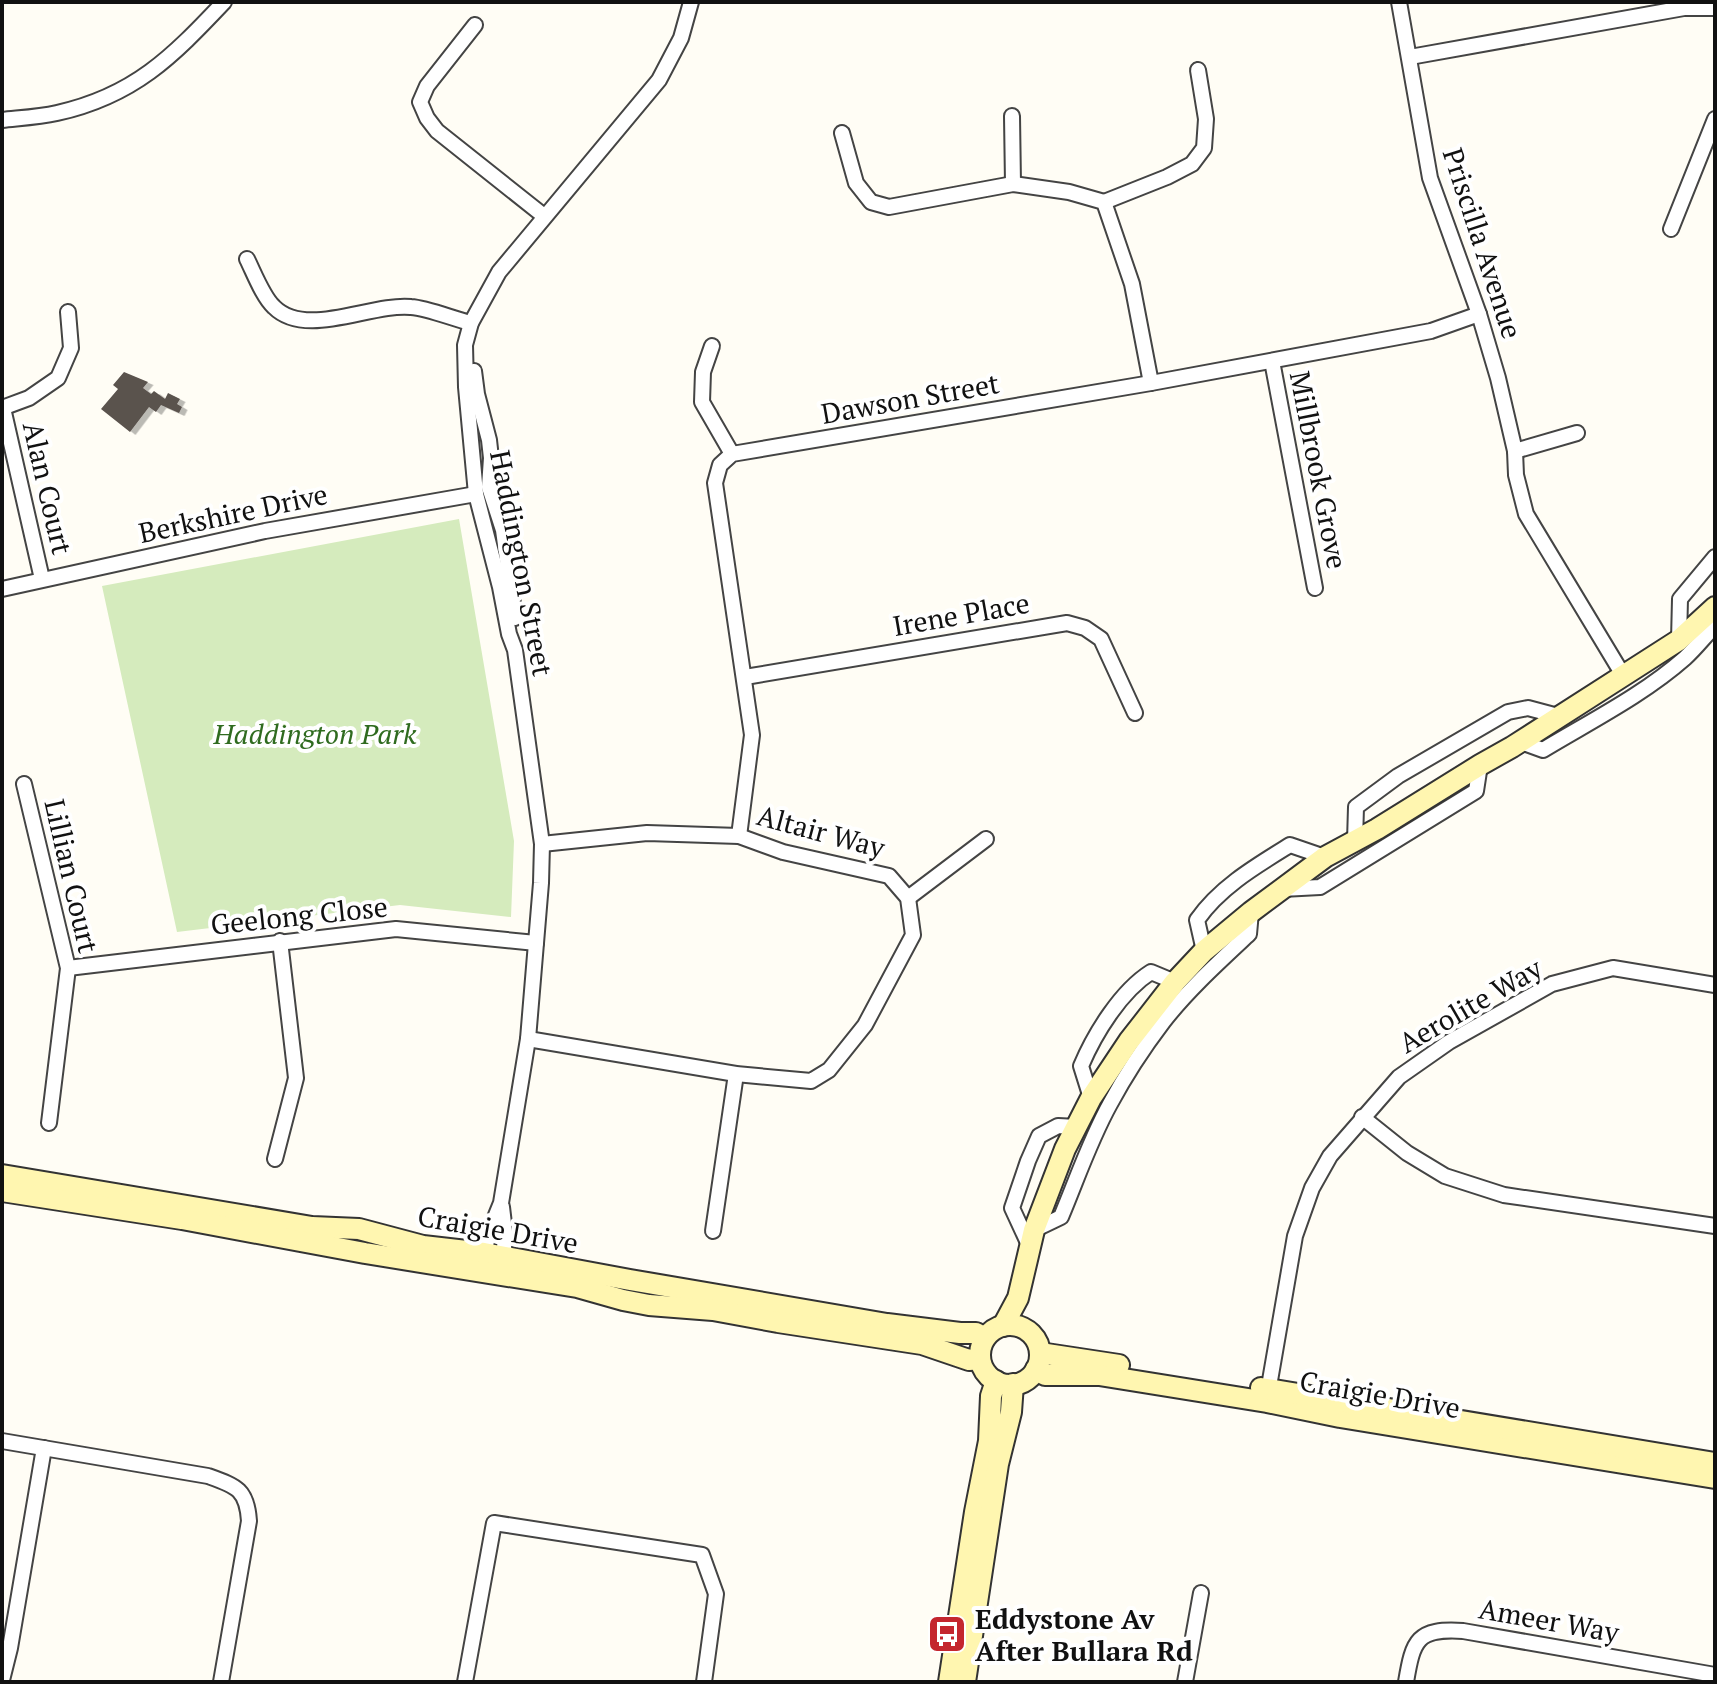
<svg xmlns="http://www.w3.org/2000/svg" width="1717" height="1684" font-family="'PT Serif',serif">
<style>
.green{fill:#d5ebbd}
.building{fill:#5a524d;filter:url(#shadow)}
.lines{fill:none;stroke-linecap:round;stroke-linejoin:round}
.street-casing{stroke:#444;stroke-width:18}
.secondary-casing{stroke:#333;stroke-width:24}
.street{stroke:#fff;stroke-width:14}
.secondary{stroke:#fff6b0;stroke-width:20}
.labels{text-anchor:middle;dominant-baseline:central;stroke-width:8;stroke-linejoin:round;paint-order:stroke}
.street-label{font-size:28px;fill:#111;stroke:#fff}
.park-label{font-size:28px;font-style:italic;fill:#2f6b1f;stroke:#fff}
.poi-label{font-size:28px;font-weight:bold;fill:#111;stroke:#fff;text-anchor:start}
</style>
<defs>
<filter id="shadow"><feDropShadow dx="5.5" dy="3" stdDeviation="0" flood-color="#0004"/></filter>
</defs>
<rect width="100%" height="100%" fill="#fffdf5"/>
<!-- green -->
<path class="green" d="M 459,519 L 514,841 L 511,917 L 400,905 L 177,932 L 102,586 Z"/>
<!-- building -->
<path class="building" d="M 124,372 L 148,382 L 143,388 L 151,394 L 154,391 L 165,399 L 168,393 L 180,399 L 177,404 L 182,407 L 179,413 L 161,405 L 156,412 L 149,407 L 130,432 L 101,409 L 118,389 L 113,385 Z"/>
<g class="lines">
<!-- street casing -->
<g class="street-casing">
<g id="street">
<path d="M 1399,2 L 1430,178 L 1479,314 L 1498,378 L 1515,451 L 1516,475 L 1526,514 L 1623,675"/>
<path d="M 475,25 L 427,86 L 420,102 L 427,118 L 437,131 L 544,216"/>
<path d="M 1410,57 L 1684,8 L 1715,8"/>
<path d="M 1012,116 L 1013,184"/>
<path d="M 2,120 C 20,118 39,117 57,113 C 134,96 172,57 224,2"/>
<path d="M 842,133 L 856,183 L 871,202 L 889,207 L 1013,184 L 1069,192 L 1104,202 L 1132,284 L 1151,383"/>
<path d="M 1104,202 L 1167,177 L 1192,164 L 1204,148 L 1206,119 L 1198,70"/>
<path d="M 1671,229 L 1715,119"/>
<path d="M 247,259 C 254,273 263,297 274,307 C 306,339 371,303 411,307 C 427,308 454,319 471,323"/>
<path d="M 712,346 L 703,372 L 702,402 L 732,454"/>
<path d="M 1272,361 L 1315,588"/>
<path d="M 474,371 L 477,394 L 489,440 L 491,458 L 489,487 L 503,530 L 515,618"/>
<path d="M 2,408 L 29,398 L 58,378 L 71,348 L 68,312"/>
<path d="M 3,408 L 42,579"/>
<path d="M 1515,451 L 1577,433"/>
<path d="M 2,589 L 265,531 L 476,494"/>
<path d="M 1679,640 L 1680,599 L 1715,557"/>
<path d="M 745,677 L 1067,623 L 1085,628 L 1101,639 L 1135,713"/>
<path d="M 1521,742 L 1543,750 C 1591,721 1643,695 1685,658 C 1696,648 1705,636 1715,626"/>
<path d="M 24,784 L 68,968 L 49,1123"/>
<path d="M 739,836 L 752,735 L 715,483 L 720,465 L 732,454 L 1151,383 L 1431,331 L 1479,314"/>
<path d="M 1355,841 L 1356,807 L 1398,776 L 1508,712 L 1528,708 L 1558,716"/>
<path d="M 1282,889 L 1320,887 L 1476,791 L 1480,765"/>
<path d="M 908,898 L 986,839"/>
<path d="M 1204,951 L 1197,920 C 1220,887 1256,866 1290,845 L 1325,857"/>
<path d="M 68,968 L 396,929 L 536,943"/>
<path d="M 528,1039 L 736,1074 L 811,1081 L 829,1070 L 865,1025 L 913,935 L 908,898 L 889,876 L 783,852 L 739,836 L 647,833 L 542,844"/>
<path d="M 1091,1098 L 1081,1066 C 1095,1033 1121,991 1151,972 L 1175,982"/>
<path d="M 1362,1117 L 1407,1153 L 1445,1176 L 1504,1195 L 1715,1226"/>
<path d="M 275,1159 L 296,1078 L 280,941"/>
<path d="M 502,1207 L 505,1232 L 503,1266"/>
<path d="M 1034,1230 L 1061,1217 C 1077,1179 1090,1140 1110,1104 C 1125,1076 1144,1047 1163,1022 C 1188,990 1219,962 1249,934 L 1251,912"/>
<path d="M 713,1231 L 736,1074"/>
<path d="M 1030,1247 L 1012,1208 L 1028,1161 L 1039,1136 L 1058,1126 L 1077,1127"/>
<path d="M 482,1260 L 490,1230 L 501,1203 L 528,1039 L 541,883 L 542,844 L 515,650 L 509,634 L 500,587 L 476,494 L 466,387 L 465,345 L 471,323 L 499,272 L 659,80 L 681,38 L 691,2"/>
<path d="M 1267,1398 L 1295,1236 L 1312,1188 L 1330,1156 L 1399,1077 L 1449,1042 L 1552,984 L 1613,968 L 1715,985"/>
<path d="M 2,1441 L 208,1476 C 236,1486 247,1489 249,1521 L 221,1682"/>
<path d="M 2,1680 L 10,1648 L 44,1448"/>
<path d="M 465,1682 L 494,1523 L 702,1555 L 716,1594 L 704,1682"/>
<path d="M 1185,1682 L 1201,1593"/>
<path d="M 1406,1682 C 1413,1640 1417,1628 1463,1631 L 1715,1675"/>
</g>
</g>
<!-- secondary casing -->
<g class="secondary-casing">
<g id="secondary">
<path d="M 2,1175 L 312,1227 L 359,1229 L 423,1246 L 484,1253 L 630,1280 L 887,1324 L 960,1333 L 976,1333 L 985,1338"/>
<path d="M 2,1191 L 182,1219 L 365,1253 L 577,1287 L 623,1300 L 649,1305 L 713,1310 L 778,1322 L 922,1344 L 969,1360 L 980,1359"/>
<circle cx="1010" cy="1355" r="30"/>
<path d="M 1003,1326 L 1018,1298 L 1034,1230 L 1065,1149 L 1091,1098 L 1129,1041 L 1175,982 L 1204,951 L 1251,912 L 1325,857 L 1377,829 L 1480,765 L 1512,747 L 1679,640 L 1715,607"/>
<path d="M 1040,1353 L 1119,1365"/>
<path d="M 1036,1369 L 1045,1375 L 1099,1375 L 1267,1402 L 1340,1417 L 1715,1478"/>
<path d="M 1261,1388 L 1715,1463"/>
<path d="M 949,1682 L 975,1512 L 989,1441 L 991,1396 L 996,1381"/>
<path d="M 965,1682 L 998,1464 L 1011,1412 L 1013,1384"/>
</g>
</g>
<!-- street -->
<use href="#street" class="street"/>
<!-- secondary -->
<use href="#secondary" class="secondary"/>
</g>
<!-- icons -->
<defs>
<g id="bus-square" transform="scale(2)"><rect x="-9" y="-9" width="18" height="18" rx="4" fill="#c4262e" stroke="#fff"/><path d="M-5-6H5V4H4V6H2V4H-2V6H-4V4H-5ZM-3.5-4V0h7V-4ZM-3.5 1.2v1.5H-2V1.2ZM2 1.2v1.5H3.5V1.2Z" fill="#fff"/></g>
</defs>
<g fill-rule="evenodd">
<use href="#bus-square" x="947" y="1634"/>
</g>
<g class="labels">
<!-- street labels -->
<g class="street-label">
<text transform="translate(1483 243) rotate(72)">Priscilla Avenue</text>
<text transform="translate(910 398) rotate(-10)">Dawson Street</text>
<text transform="translate(1319 470) rotate(79)">Millbrook Grove</text>
<text transform="translate(48 488) rotate(77)">Alan Court</text>
<text transform="translate(233 513) rotate(-12)">Berkshire Drive</text>
<text transform="translate(522 563) rotate(79)">Haddington Street</text>
<text transform="translate(961 614) rotate(-10)">Irene Place</text>
<text transform="translate(821 831) rotate(15)">Altair Way</text>
<text transform="translate(72 876) rotate(77)">Lillian Court</text>
<text transform="translate(299 915) rotate(-6)">Geelong Close</text>
<text transform="translate(1470 1005) rotate(-30)">Aerolite Way</text>
<text transform="translate(498 1229) rotate(10)">Craigie Drive</text>
<text transform="translate(1380 1394) rotate(10)">Craigie Drive</text>
<text transform="translate(1549 1620) rotate(10)">Ameer Way</text>
</g>
<!-- park labels -->
<g class="park-label">
<text x="315" y="733">Haddington Park</text>
</g>
<!-- poi labels -->
<g class="poi-label">
<text x="975" y="1618">Eddystone Av<tspan x="975" dy="32">After Bullara Rd</tspan></text>
</g>
</g>
<!-- border -->
<rect width="1717" height="1684" fill="none" stroke="#111111" stroke-width="8"/>
</svg>
